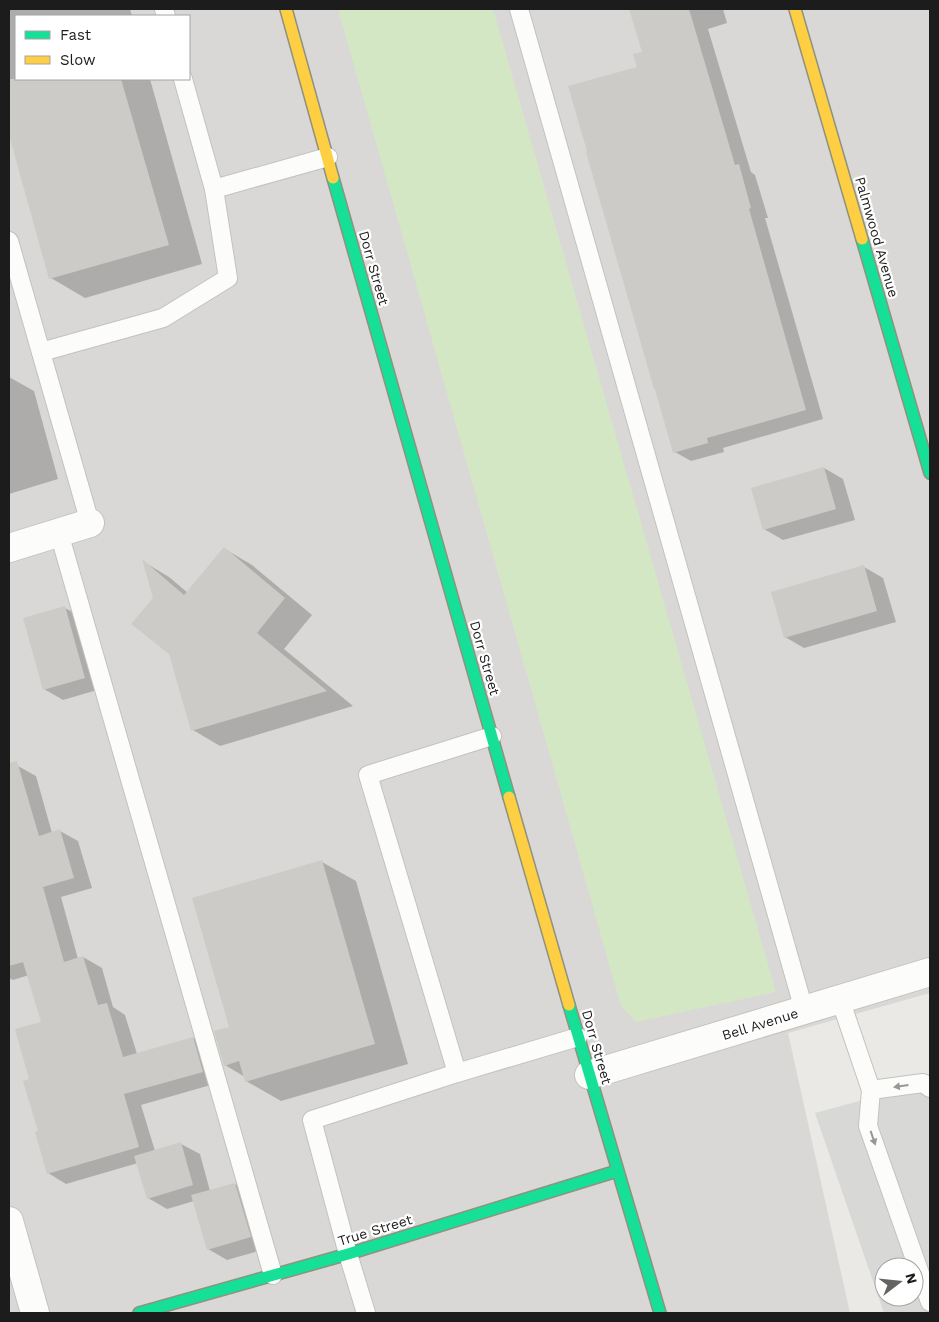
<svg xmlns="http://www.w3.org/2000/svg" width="939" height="1322" font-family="'Work Sans',sans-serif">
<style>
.residential{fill:#d9d8d6;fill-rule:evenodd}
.religious{fill:#d8d8d6;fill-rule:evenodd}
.grass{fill:#d3e7c4}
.shadow{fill:#0003}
.building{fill:#cccbc8}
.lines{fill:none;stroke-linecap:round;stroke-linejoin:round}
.lane-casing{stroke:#c3c2c1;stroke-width:20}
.street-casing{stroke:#c3c2c1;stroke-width:30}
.fast-casing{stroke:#8f927e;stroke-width:14}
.slow-casing{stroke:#8f927e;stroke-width:14}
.lane{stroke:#fcfcfb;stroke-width:18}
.street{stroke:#fcfcfb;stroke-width:28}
.fast{stroke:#16e098;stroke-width:11}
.slow{stroke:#ffcf43;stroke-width:11}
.oneway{fill:#979797}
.labels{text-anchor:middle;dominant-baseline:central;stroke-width:4.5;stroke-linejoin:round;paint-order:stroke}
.street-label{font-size:14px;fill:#1c1c1c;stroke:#fff}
</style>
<rect width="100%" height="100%" fill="#eae9e5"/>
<!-- residential -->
<path class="residential" d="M 9,9 L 930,9 L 930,993 L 788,1033 L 850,1313 L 9,1313 ZM 16,16 L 189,16 L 189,79 L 16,79 Z"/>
<!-- religious -->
<path class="religious" d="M 911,1087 L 930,1090 L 930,1313 L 884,1313 L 815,1113 ZM 884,1267 L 914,1267 L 914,1297 L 884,1297 Z"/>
<!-- grass -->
<path class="grass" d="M 338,9 L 493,9 L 776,992 L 636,1022 L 621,1006 Z"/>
<!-- shadow -->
<g class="shadow">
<path d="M 9,9 L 130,9 L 132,16 L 16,16 L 16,79 L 150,79 L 202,264 L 85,298 L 51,278 L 9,131 Z"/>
<path d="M 631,9 L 723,9 L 727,23 L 708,29 L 751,172 L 755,175 L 768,218 L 765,218 L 823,419 L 723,448 L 724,452 L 691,461 L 675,452 L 638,67 L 643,53 Z"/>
<path d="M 9,377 L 34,391 L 58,479 L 9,494 Z"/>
<path d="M 824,468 L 843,479 L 855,520 L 783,540 L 764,529 Z"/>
<path d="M 225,549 L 252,565 L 312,615 L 284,649 L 353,706 L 220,746 L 193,730 L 144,562 L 169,577 L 188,593 Z"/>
<path d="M 864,567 L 883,578 L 896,622 L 804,648 L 785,637 Z"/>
<path d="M 65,608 L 84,618 L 104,688 L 63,700 L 44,689 Z"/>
<path d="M 18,766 L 36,776 L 52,833 L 60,831 L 78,841 L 92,888 L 61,897 L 78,959 L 83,957 L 102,968 L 113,1007 L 125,1015 L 137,1054 L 193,1038 L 211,1049 L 221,1082 L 141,1105 L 155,1151 L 181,1144 L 200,1154 L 210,1191 L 235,1184 L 254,1195 L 269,1248 L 227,1260 L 208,1249 L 194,1201 L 167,1209 L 148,1198 L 138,1163 L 66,1184 L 48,1173 L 39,1132 L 31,1080 L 42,1023 L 29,975 L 13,980 L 9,978 L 9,919 L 13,918 L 9,901 L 9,769 Z"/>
<path d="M 322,862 L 356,881 L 408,1064 L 281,1101 L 246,1081 L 245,1077 L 225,1065 L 231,1027 Z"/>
</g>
<!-- building -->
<g class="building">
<path d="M 629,9 L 689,9 L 735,165 L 739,164 L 751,208 L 749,209 L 806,410 L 707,438 L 708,443 L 673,453 L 655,389 L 654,389 L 586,152 L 587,151 L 568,86 L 637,67 L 633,54 L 642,52 Z"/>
<path d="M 9,79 L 121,79 L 169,245 L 49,279 L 9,135 Z"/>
<path d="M 824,467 L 836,509 L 763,530 L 751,488 Z"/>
<path d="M 224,547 L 285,598 L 257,633 L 327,691 L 191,731 L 169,654 L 131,624 L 153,598 L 142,559 L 184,595 Z"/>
<path d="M 864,565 L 877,611 L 784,638 L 771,592 Z"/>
<path d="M 65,606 L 85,678 L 43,690 L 23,618 Z"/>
<path d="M 17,761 L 39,836 L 60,829 L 74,878 L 43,887 L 64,962 L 83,956 L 98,1005 L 107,1003 L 123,1057 L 193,1037 L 203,1072 L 124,1094 L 139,1147 L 47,1174 L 35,1132 L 38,1131 L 23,1081 L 29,1079 L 15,1029 L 41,1022 L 23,962 L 9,966 L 9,763 Z"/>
<path d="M 322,860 L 375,1044 L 245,1082 L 239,1061 L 224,1066 L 214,1031 L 229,1027 L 192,898 Z"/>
<path d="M 181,1142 L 193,1185 L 147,1199 L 134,1156 Z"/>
<path d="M 235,1183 L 251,1237 L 207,1250 L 191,1195 Z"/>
</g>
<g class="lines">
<!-- lane casing -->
<g class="lane-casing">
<g id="lane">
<path d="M 164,9 L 166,16"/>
<path d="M 519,9 L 804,1010"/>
<path d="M 183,79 L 214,189 L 328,157"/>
<path d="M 9,241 L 90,523"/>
<path d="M 41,352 L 163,318 L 228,278 L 214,189"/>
<path d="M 59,533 L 273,1275"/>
<path d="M 840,999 L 871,1090 L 868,1126 L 930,1302"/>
<path d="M 457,1073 L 578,1037"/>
<path d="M 871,1090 L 923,1083 L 930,1088"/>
<path d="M 366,1313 L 348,1254 L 312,1120 L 457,1073 L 368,775 L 492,736"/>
</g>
</g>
<!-- street casing -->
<g class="street-casing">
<g id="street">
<path d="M 9,548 L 90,523"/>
<path d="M 589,1075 L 930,972"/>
<path d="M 9,1221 L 35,1313"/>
</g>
</g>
<!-- fast casing -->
<g class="fast-casing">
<g id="fast">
<path d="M 333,178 L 509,797"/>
<path d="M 862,239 L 930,473"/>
<path d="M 569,1005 L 660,1313"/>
<path d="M 139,1313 L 348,1254 L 617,1171"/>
</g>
</g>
<!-- slow casing -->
<g class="slow-casing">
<g id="slow">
<path d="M 286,9 L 333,178"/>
<path d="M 795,9 L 862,239"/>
<path d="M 509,797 L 569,1005"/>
</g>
</g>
<!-- lane -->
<use href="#lane" class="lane"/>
<!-- street -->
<use href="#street" class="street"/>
<!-- fast -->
<use href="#fast" class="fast"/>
<!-- slow -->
<use href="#slow" class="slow"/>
</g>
<!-- one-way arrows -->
<defs><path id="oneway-solid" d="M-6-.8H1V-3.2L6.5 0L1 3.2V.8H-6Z" transform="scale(1.25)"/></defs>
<g class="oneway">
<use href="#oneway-solid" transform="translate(901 1086) rotate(172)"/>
<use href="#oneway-solid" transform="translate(873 1138) rotate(71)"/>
</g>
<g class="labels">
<!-- street labels -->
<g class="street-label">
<text transform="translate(877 237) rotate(74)">Palmwood Avenue</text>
<text transform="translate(374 268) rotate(74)">Dorr Street</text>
<text transform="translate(485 658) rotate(74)">Dorr Street</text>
<text transform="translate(760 1024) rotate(-17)">Bell Avenue</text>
<text transform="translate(597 1047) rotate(74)">Dorr Street</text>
<text transform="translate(375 1230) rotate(-17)">True Street</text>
</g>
</g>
<!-- border -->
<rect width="939" height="1322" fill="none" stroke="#1c1c1c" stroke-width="20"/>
<!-- legend -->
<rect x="15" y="15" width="175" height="65" fill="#ffffff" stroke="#a4a4a4"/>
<rect x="25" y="31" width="25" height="8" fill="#16e098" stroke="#a4a4a4"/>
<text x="60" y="40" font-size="15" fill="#1c1c1c">Fast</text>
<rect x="25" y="56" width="25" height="8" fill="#ffcf43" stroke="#a4a4a4"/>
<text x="60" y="65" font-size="15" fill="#1c1c1c">Slow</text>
<!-- north arrow -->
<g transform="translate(899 1282) rotate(74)"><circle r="24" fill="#ffffff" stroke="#a4a4a4"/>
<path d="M0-4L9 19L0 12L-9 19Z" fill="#646462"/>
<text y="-8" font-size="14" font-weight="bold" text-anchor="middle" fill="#1c1c1c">N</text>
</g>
</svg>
